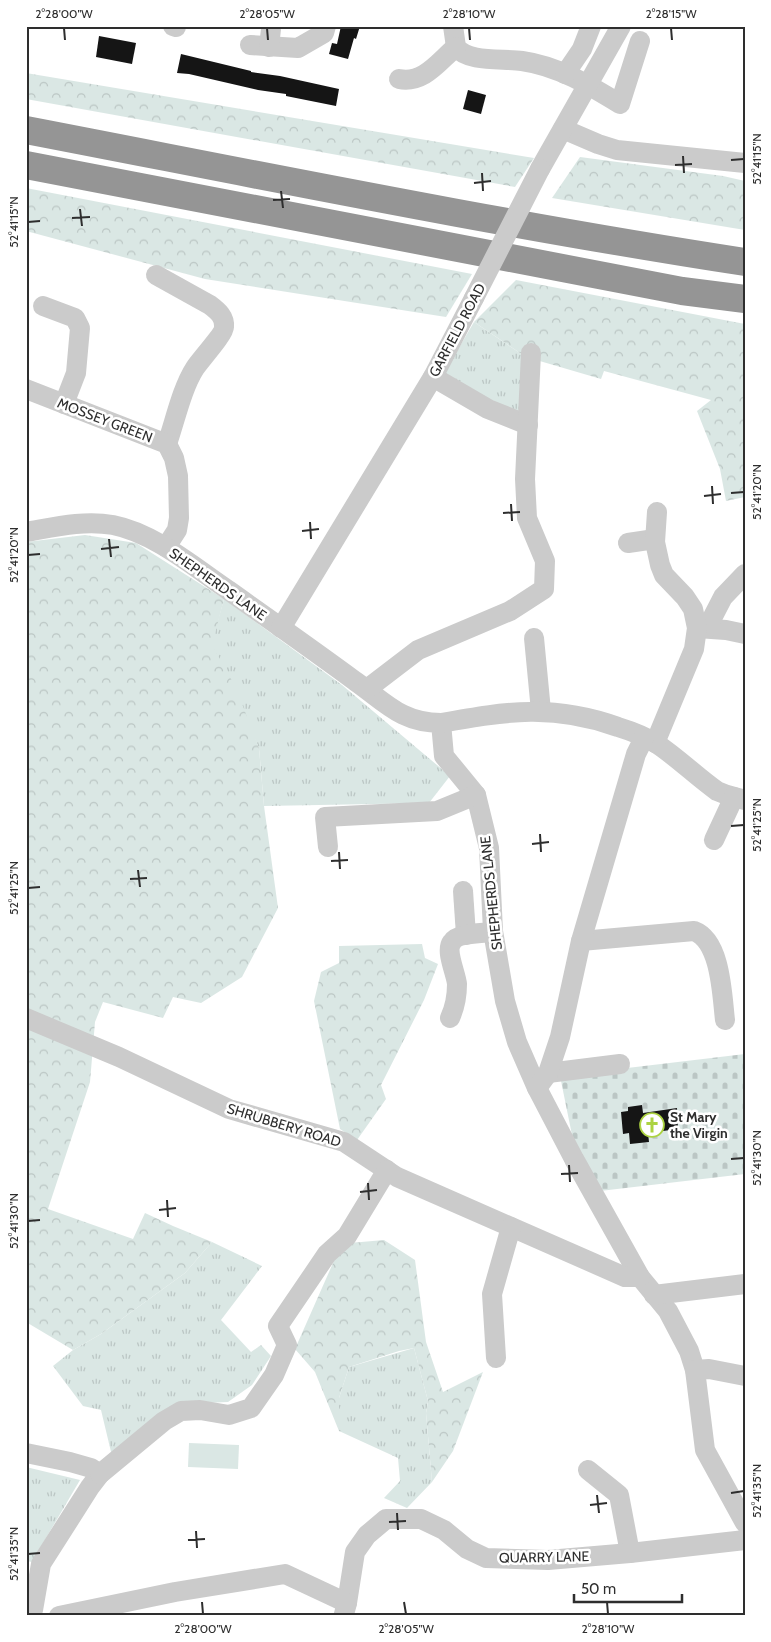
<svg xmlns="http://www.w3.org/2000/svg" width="771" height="1642" font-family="Cabin,sans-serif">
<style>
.grass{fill:url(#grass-tufts)}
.forest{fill:url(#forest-crowns)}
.cemetery{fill:url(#cemetery-stones)}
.pitch{fill:#dae7e4}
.building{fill:#151515}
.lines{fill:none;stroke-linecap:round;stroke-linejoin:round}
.minor{stroke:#cbcbcb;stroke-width:20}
.highway{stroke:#959595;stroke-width:28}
.minor-bridge{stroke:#cbcbcb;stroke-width:20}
.ticks{fill:none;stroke:#2e2e2e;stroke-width:2}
.labels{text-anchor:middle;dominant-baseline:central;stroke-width:5;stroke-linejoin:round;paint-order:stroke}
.street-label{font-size:14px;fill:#2e2e2e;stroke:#fff}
.poi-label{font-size:14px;font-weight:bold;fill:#2e2e2e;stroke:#fff;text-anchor:start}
.neatline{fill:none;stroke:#2e2e2e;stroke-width:2}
.ticks-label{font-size:12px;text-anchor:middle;fill:#2e2e2e}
</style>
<defs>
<pattern id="grass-tufts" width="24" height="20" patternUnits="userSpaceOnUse" patternTransform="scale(1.25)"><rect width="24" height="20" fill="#dae7e4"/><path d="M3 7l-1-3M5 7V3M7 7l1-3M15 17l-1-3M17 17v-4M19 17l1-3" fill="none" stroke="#bbc6c4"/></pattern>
<pattern id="forest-crowns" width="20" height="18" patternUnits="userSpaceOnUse" patternTransform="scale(1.25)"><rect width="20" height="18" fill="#dae7e4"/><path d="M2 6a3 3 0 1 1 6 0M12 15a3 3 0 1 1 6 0" fill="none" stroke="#bbc6c4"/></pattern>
<pattern id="cemetery-stones" width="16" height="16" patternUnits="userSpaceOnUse" patternTransform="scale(1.25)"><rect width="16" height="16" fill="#dae7e4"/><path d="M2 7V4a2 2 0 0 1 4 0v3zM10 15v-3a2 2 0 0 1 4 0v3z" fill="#bbc6c4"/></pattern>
</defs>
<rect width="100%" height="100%" fill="#fff"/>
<!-- grass -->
<g class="grass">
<path d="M 474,322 L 526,357 L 522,412 L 515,415 L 443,375 Z"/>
<path d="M 224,599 L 342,685 L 450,776 L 429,803 L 264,806 L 259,748 L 211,645 Z"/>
<path d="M 212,1242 L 262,1266 L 221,1320 L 251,1352 L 261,1345 L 271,1356 L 252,1385 L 228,1402 L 180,1404 L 112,1456 L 101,1410 L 83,1406 L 53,1366 L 73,1350 L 101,1334 L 185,1273 Z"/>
<path d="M 414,1348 L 428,1401 L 426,1413 L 432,1482 L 407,1508 L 384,1498 L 400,1481 L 398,1458 L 339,1431 L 339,1398 L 349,1367 Z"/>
<path d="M 26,1467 L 80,1480 L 32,1562 L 26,1561 Z"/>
</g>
<!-- forest -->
<g class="forest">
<path d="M 26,73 L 534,158 L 515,187 L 26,99 Z"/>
<path d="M 580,157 L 723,176 L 745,181 L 745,230 L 552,198 Z"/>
<path d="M 26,188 L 472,274 L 446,317 L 205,279 L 26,231 Z"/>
<path d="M 516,280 L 745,324 L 745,497 L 726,501 L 720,469 L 697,411 L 711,400 L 604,371 L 601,379 L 526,357 L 474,322 Z"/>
<path d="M 85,535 L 136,543 L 224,599 L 212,645 L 236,688 L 259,748 L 264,806 L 278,908 L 242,977 L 201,1003 L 173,997 L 163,1018 L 103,1002 L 95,1022 L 90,1082 L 48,1209 L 133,1239 L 145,1213 L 173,1226 L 212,1242 L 185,1273 L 101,1334 L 73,1350 L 26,1322 L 26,542 Z"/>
<path d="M 422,944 L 425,958 L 438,964 L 424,1000 L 381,1085 L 386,1099 L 357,1140 L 340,1129 L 314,1001 L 321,972 L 339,963 L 339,946 Z"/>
<path d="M 384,1240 L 415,1260 L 426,1342 L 443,1392 L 483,1372 L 453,1451 L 432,1482 L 426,1413 L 428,1401 L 414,1348 L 399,1351 L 349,1367 L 339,1398 L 339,1431 L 315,1372 L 295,1349 L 337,1254 L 350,1243 Z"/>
</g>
<!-- cemetery -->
<path class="cemetery" d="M 745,1054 L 745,1174 L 600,1191 L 573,1140 L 560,1076 Z"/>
<!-- pitch -->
<path class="pitch" d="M 189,1443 L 239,1445 L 238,1469 L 188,1467 Z"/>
<!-- building -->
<g class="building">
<path d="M 341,26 L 360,26 L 356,39 L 354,38 L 348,59 L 329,54 L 332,43 L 337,44 Z"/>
<path d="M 99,36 L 136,43 L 132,64 L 96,57 Z"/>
<path d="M 181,54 L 251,71 L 251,72 L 280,76 L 339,89 L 336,106 L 286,96 L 286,94 L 258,90 L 189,74 L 177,73 Z"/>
<path d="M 468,90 L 486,95 L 481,114 L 463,109 Z"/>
<path d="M 642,1105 L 643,1113 L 677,1108 L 678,1129 L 648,1133 L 649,1142 L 630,1144 L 629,1133 L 623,1134 L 621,1112 L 628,1111 L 628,1107 Z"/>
</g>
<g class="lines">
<!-- minor -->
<g class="minor">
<path d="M 173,26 L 176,27"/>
<path d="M 453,26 L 456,47 C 468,63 503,58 522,61 C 558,66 589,85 620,104 L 640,41"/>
<path d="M 250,45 L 298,48 L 324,33 L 326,26"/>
<path d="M 269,47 L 271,29"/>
<path d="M 565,74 L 582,49 L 591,26"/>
<path d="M 399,79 C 424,84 439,61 456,47"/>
<path d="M 563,129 L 598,144 L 617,150 L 745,163"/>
<path d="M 540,169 L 621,26"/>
<path d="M 156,275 L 210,305 C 218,311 225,317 224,327 C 224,334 201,359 195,368 C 182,388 175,421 167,444"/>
<path d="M 43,306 L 75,318 L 80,328 L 76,373 L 64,404"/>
<path d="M 433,377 L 488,409 L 528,425"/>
<path d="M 26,389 L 167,444 L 174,458 L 178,476 L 179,518 L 177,530 L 166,547"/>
<path d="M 26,532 C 55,527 83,520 113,525 C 154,533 194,567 228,590 C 270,620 313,650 355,681 C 385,702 401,723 441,723 L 444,756 L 476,795 L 489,848 L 493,931 L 505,1001 L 517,1042 L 537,1088 L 574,1159 L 640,1277 L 668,1311 L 689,1351 L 695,1370 L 705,1450 L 745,1523"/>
<path d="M 628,543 L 655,539"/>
<path d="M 281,628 L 433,377 L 474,298"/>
<path d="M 697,628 L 726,630 L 745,634"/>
<path d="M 707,628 L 723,597 L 745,574"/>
<path d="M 534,638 L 541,711"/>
<path d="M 367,689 L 418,650 L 510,611 L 544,589 L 545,561 L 527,518 L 525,479 L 531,353"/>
<path d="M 441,723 C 508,711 553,704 618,727 C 631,731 645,736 657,744 C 678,758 696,776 717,791 L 727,795 L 745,800"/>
<path d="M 655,743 L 694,649 L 697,628 L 693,609 L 685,597 L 664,575 L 660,565 L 655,542 L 657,512"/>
<path d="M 714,840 L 734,797"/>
<path d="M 328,847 L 325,817 L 437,811 L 476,795"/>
<path d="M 463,891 L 466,935"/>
<path d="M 581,941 L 694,931 C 721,941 722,995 725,1020"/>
<path d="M 26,1018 L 119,1057 L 229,1109 L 344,1142 L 397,1177 L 625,1277 L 640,1277"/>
<path d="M 450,1018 C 455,1007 457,996 457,984 C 456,973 445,951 452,942 C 457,933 483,933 493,932"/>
<path d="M 548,1073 L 620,1064"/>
<path d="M 537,1088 L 548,1073 L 560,1037 L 581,941 L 636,754 L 644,738"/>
<path d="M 654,1295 L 745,1284"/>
<path d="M 496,1358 L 492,1294 L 511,1227"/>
<path d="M 695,1370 L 709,1369 L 745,1376"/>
<path d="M 26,1453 L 70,1462 L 91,1468 L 100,1474 L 90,1487 L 41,1564 L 33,1610 L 26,1608"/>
<path d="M 588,1470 L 619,1495 L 630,1553"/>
<path d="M 100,1474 L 164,1421 L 181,1411 L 200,1410 L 229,1415 L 251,1408 L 274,1375 L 287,1345 L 278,1326 L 327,1254 L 347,1236 L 387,1170"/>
<path d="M 347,1603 L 355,1552 L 367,1535 L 386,1519 L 421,1519 L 444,1530 L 467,1549 L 486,1558 L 548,1560 L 630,1553 L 745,1540"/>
<path d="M 59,1616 L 175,1592 L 285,1574 L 347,1603 L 344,1614"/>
</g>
<!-- highway -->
<g class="highway">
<path d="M 26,130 C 265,176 504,225 745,262"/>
<path d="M 26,165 L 682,291 L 745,299"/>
</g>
<!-- minor-bridge -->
<path class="minor-bridge" d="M 474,298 L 540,169"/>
</g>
<!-- ticks -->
<path class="ticks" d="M 64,28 L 65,40M 267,28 L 268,40M 469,28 L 470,40M 671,28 L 672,40M 683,156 L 684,173M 731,160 L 744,159M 675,165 L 692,164M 482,173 L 483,191M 474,183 L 491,181M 281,191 L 283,208M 273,200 L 290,199M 80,209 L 82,226M 72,218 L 90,217M 28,222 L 40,221M 712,486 L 713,504M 731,493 L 744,492M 704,496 L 721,494M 511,504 L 512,521M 503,513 L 520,512M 310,522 L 311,539M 302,531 L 319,529M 109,539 L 111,557M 101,549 L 119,547M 28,555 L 40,554M 731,826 L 744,825M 540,834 L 541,852M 532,844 L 549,842M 339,852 L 340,869M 331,861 L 348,860M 138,870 L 140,887M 130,879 L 147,878M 28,888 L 40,887M 731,1159 L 744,1158M 569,1165 L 570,1182M 561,1174 L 578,1173M 368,1183 L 369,1200M 360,1192 L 377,1190M 167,1200 L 168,1217M 159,1210 L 176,1208M 28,1221 L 40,1220M 731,1493 L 744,1491M 597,1495 L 599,1513M 590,1505 L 607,1503M 397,1513 L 398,1530M 389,1522 L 406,1521M 196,1531 L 197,1548M 188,1540 L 205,1539M 28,1554 L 40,1553M 202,1602 L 203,1614M 404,1602 L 406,1614M 607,1602 L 608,1614"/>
<!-- icons -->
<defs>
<g id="church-ring" transform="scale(1.25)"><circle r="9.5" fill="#fff" stroke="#acd341" stroke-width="1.5"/><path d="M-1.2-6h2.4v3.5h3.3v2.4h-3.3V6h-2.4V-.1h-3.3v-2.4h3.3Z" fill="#acd341"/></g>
</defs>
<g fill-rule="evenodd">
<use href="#church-ring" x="652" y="1125"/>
</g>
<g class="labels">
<!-- street labels -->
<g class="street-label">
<text transform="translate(457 330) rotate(-62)">GARFIELD ROAD</text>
<text transform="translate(105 420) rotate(21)">MOSSEY GREEN</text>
<text transform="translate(218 584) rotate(35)">SHEPHERDS LANE</text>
<text transform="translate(491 893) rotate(-96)">SHEPHERDS LANE</text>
<text transform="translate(284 1125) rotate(17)">SHRUBBERY ROAD</text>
<text transform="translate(544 1557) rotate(-1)">QUARRY LANE</text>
</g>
<!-- poi labels -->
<g class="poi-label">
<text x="670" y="1117">St Mary<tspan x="670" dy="16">the Virgin</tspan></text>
</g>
</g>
<!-- border -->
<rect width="771" height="1642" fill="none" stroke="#ffffff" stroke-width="55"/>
<!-- scale -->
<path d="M574 1594v8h108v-8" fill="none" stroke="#2e2e2e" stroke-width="2.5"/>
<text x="581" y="1594" font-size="15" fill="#2e2e2e" stroke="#ffffff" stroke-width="4" paint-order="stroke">50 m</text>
<rect x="28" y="28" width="716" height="1586" class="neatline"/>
<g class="ticks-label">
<text x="64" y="18">2°28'00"W</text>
<text x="267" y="18">2°28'05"W</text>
<text x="469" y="18">2°28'10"W</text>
<text x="671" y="18">2°28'15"W</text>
<text transform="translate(757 159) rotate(-90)" y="4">52°41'15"N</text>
<text transform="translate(14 222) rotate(-90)" y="4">52°41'15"N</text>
<text transform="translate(757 492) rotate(-90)" y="4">52°41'20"N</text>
<text transform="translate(14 555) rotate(-90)" y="4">52°41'20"N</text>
<text transform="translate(757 825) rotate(-90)" y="4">52°41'25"N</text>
<text transform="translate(14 888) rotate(-90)" y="4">52°41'25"N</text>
<text transform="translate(757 1158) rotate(-90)" y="4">52°41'30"N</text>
<text transform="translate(14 1221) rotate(-90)" y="4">52°41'30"N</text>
<text transform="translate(757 1491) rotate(-90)" y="4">52°41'35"N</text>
<text transform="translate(14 1554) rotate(-90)" y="4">52°41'35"N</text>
<text x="203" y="1633">2°28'00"W</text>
<text x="406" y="1633">2°28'05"W</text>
<text x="608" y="1633">2°28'10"W</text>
</g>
</svg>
